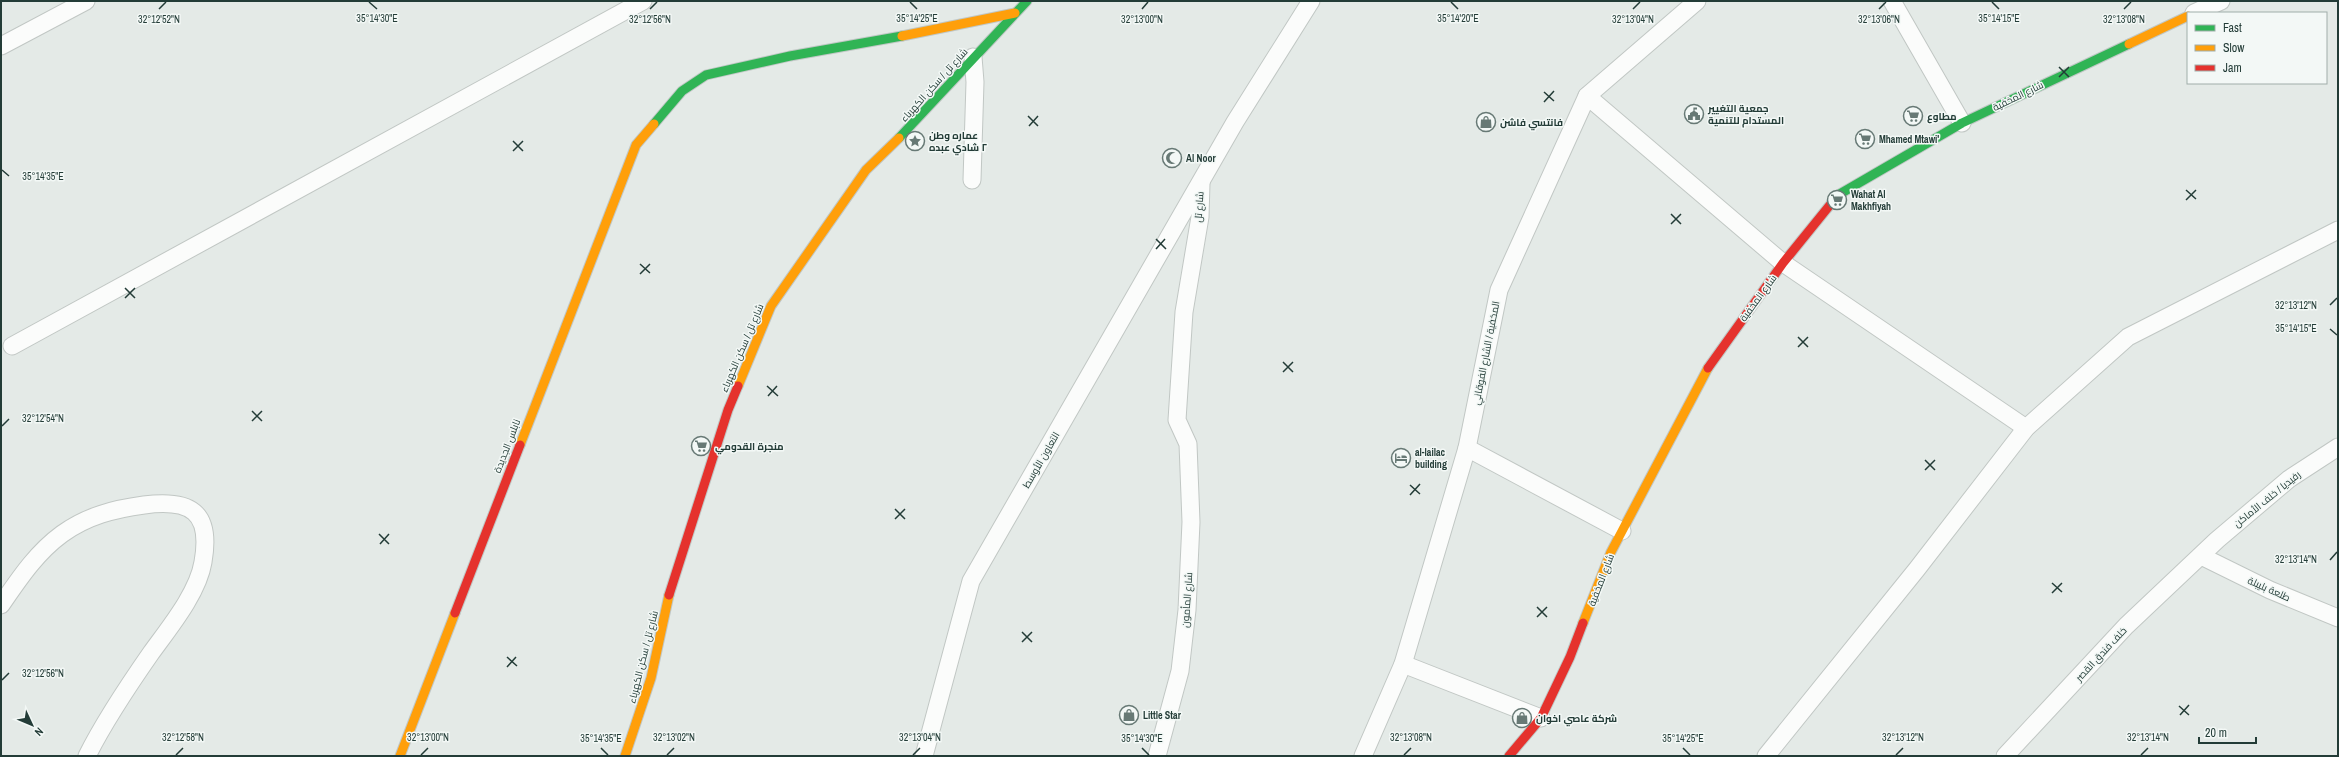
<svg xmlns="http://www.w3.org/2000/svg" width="2339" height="757" font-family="'Archivo Narrow',Cairo,sans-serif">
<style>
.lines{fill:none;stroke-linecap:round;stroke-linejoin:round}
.street-casing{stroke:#c1c7c4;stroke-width:19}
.fast-casing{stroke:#c0c7c5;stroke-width:11}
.slow-casing{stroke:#c0c7c5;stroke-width:11}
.jam-casing{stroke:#c0c7c5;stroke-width:11}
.street{stroke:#fbfcfb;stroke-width:17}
.fast{stroke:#30b455;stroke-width:9}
.slow{stroke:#ff9f0a;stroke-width:9}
.jam{stroke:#e5322d;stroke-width:9}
.ticks{fill:none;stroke:#233c37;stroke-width:1.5}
.labels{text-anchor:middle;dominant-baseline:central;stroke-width:3;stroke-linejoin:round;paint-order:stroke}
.street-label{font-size:10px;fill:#233c37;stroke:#f3f8f6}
.poi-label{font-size:10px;font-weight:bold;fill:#233c37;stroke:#f3f8f6;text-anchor:start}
.ticks-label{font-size:10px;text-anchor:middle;fill:#233c37;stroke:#f3f8f6;stroke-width:3;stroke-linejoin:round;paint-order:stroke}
</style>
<rect width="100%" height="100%" fill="#e4eae7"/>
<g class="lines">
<!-- street casing -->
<g class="street-casing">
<g id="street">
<path d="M 1892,1 L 1962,123"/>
<path d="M 2194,13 L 2221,1"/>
<path d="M 1,46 L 86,1"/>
<path d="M 1587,96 L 1783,263 L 2026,428"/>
<path d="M 972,180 L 975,82 L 973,57"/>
<path d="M 12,346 L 643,1"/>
<path d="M 1467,448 L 1622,531"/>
<path d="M 2201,556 L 2270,590 L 2338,618"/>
<path d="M 1,605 C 19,579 36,553 62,534 C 87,516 114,509 144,505 C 190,499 212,511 203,562 C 198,593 169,628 151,653 C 128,686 105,720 87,756"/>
<path d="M 1403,664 L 1541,718"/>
<path d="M 924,756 L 971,581 L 1235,122 L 1311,1"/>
<path d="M 1157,756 L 1180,671 L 1187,610 L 1191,522 L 1188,444 L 1177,420 L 1184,312 L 1200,217 L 1201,183"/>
<path d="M 1363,756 L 1403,664 L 1467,448 L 1499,290 L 1587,96 L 1697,1"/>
<path d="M 1766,756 L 1917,569 L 2026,428 L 2128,337 L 2338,230"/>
<path d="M 2005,756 L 2126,626 L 2217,540 L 2289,479 L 2338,447"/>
</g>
</g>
<!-- fast casing -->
<g class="fast-casing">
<g id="fast">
<path d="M 654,124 L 682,91 L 706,75 L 790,56 L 902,36"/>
<path d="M 899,138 L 1027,1"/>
<path d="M 1834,200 L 1838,195 L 1962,123 L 2129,44"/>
</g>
</g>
<!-- slow casing -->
<g class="slow-casing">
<g id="slow">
<path d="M 902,36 L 1015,13"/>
<path d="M 2129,44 L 2188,16"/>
<path d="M 738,386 L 771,306 L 866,170 L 899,138"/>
<path d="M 520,445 L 636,145 L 654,124"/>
<path d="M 1583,623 L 1611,552 L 1708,368"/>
<path d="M 400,756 L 455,613"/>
<path d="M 625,756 L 651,678 L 669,595"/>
</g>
</g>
<!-- jam casing -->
<g class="jam-casing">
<g id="jam">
<path d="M 1708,368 L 1783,263 L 1834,200"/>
<path d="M 669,595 L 728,410 L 738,386"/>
<path d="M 455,613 L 520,445"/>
<path d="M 1509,756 L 1541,718 L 1570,657 L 1583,623"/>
</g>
</g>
<!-- street -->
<use href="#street" class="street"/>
<!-- fast -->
<use href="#fast" class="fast"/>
<!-- slow -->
<use href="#slow" class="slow"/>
<!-- jam -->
<use href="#jam" class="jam"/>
</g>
<!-- ticks -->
<path class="ticks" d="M 369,2 L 377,9M 910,2 L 917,9M 1451,2 L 1458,9M 1992,2 L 1999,9M 159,9 L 166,2M 650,9 L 657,2M 1142,9 L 1148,2M 1633,9 L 1640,2M 1879,9 L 1886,2M 2124,9 L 2131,2M 2059,67 L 2069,77M 2059,77 L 2069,67M 1544,92 L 1554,101M 1544,102 L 1554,91M 1028,116 L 1038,126M 1029,126 L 1038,116M 513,141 L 523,151M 513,151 L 523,141M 2,170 L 9,176M 2186,190 L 2196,199M 2186,200 L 2196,190M 1671,214 L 1681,224M 1671,224 L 1681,214M 1156,239 L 1166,249M 1156,249 L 1165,239M 640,264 L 650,273M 640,274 L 650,264M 125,288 L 135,298M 125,298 L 135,288M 2330,305 L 2337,298M 2330,329 L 2337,335M 1798,337 L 1808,347M 1798,347 L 1808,337M 1283,362 L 1293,372M 1283,372 L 1293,362M 767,386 L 778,396M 768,396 L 777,386M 252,411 L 262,421M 252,421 L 262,411M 2,426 L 9,419M 1925,460 L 1935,470M 1925,470 L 1935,460M 1410,485 L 1420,494M 1410,495 L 1420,484M 895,509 L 905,519M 895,519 L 905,509M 379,534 L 389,544M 380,544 L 389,534M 2330,560 L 2337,552M 2052,583 L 2062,592M 2052,593 L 2062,583M 1537,607 L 1547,617M 1537,617 L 1547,607M 1022,632 L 1032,642M 1022,642 L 1032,632M 507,657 L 517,666M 507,667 L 516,657M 2,680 L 9,673M 2179,706 L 2189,715M 2180,715 L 2189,705M 601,748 L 608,755M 1142,748 L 1149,755M 1683,748 L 1690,755M 176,755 L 183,748M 421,755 L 428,748M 667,755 L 674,748M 913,755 L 920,748M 1404,755 L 1411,748M 1896,755 L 1903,748M 2141,755 L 2148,748"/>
<!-- icons -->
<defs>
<g id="civic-ring" transform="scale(1)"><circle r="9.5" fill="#f3f8f6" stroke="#677975" stroke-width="1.5"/><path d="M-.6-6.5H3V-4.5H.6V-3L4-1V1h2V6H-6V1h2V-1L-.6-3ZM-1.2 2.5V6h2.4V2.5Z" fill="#677975"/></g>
<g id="supermarket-ring" transform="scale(1)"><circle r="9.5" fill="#f3f8f6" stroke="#677975" stroke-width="1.5"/><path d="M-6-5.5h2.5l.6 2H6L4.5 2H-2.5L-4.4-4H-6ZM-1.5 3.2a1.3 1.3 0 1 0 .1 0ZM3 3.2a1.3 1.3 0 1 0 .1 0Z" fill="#677975"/></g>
<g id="shop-ring" transform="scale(1)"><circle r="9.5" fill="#f3f8f6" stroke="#677975" stroke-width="1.5"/><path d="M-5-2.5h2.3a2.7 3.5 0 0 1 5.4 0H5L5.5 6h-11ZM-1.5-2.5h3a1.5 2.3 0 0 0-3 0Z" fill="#677975"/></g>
<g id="sight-ring" transform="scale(1)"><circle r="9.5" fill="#f3f8f6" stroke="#677975" stroke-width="1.5"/><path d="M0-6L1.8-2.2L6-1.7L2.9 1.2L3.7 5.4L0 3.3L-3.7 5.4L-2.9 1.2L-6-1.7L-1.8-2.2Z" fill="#677975"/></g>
<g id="mosque-ring" transform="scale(1)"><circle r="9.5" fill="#f3f8f6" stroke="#677975" stroke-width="1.5"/><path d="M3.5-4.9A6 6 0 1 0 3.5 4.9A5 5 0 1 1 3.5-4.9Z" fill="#677975"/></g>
<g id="hotel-ring" transform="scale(1)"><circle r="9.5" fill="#f3f8f6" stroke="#677975" stroke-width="1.5"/><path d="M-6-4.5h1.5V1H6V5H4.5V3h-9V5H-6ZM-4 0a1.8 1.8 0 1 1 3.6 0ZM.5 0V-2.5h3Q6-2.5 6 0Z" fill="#677975"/></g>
</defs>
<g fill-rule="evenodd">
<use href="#civic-ring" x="1694" y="114"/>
<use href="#supermarket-ring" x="1913" y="116"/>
<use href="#shop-ring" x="1486" y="122"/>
<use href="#supermarket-ring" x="1865" y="139"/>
<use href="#sight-ring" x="915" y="141"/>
<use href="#mosque-ring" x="1172" y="158"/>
<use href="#supermarket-ring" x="1837" y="200"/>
<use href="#supermarket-ring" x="701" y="446"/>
<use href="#hotel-ring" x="1401" y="458"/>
<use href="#shop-ring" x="1129" y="715"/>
<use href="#shop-ring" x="1522" y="718"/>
</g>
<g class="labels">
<!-- street labels -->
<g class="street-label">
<text transform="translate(934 85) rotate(-48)">شارع تل / سكن الكهرباء</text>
<text transform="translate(2018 96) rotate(-26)">شارع المخفية</text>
<text transform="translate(1199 207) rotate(-86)">شارع تل</text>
<text transform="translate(1758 298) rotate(-54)">شارع المخفية</text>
<text transform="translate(742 348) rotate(-67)">شارع تل / سكن الكهرباء</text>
<text transform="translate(1486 353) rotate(-79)">المخفية / الشارع الفوقاني</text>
<text transform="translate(507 446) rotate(-69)">نابلس الجديدة</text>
<text transform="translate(1041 460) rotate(-60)">التعاون الأوسط</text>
<text transform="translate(2267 499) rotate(-39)">رفيديا / خلف الأماكن</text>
<text transform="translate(1601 580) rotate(-69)">شارع المخفية</text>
<text transform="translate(2269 589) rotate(24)">طلعة بليبلة</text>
<text transform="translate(1187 600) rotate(-86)">شارع المأمون</text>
<text transform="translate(2101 654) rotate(-47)">خلف فندق القصر</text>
<text transform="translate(643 657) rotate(-76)">شارع تل / سكن الكهرباء</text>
</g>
<!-- poi labels -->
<g class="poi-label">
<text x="1708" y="108">جمعية التغيير<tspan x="1708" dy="12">المستدام للتنمية</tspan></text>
<text x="1927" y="116">مطاوع</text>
<text x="1500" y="122">فانتسي فاشن</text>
<text x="929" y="135">عماره وطن<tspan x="929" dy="12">٢ شادي عبده</tspan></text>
<text x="1879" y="139">Mhamed Mtawi'</text>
<text x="1186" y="158">Al Noor</text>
<text x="1851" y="194">Wahat Al<tspan x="1851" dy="12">Makhfiyah</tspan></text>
<text x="715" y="446">منجرة القدومي</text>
<text x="1415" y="452">al-lailac<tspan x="1415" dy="12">building</tspan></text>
<text x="1143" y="715">Little Star</text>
<text x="1536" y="718">شركة عاصي اخوان</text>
</g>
</g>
<g class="ticks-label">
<text x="1999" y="22">35°14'15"E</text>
<text x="377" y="22">35°14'30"E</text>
<text x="917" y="22">35°14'25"E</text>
<text x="1458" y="22">35°14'20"E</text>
<text x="1142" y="23">32°13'00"N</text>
<text x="1633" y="23">32°13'04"N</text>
<text x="159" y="23">32°12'52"N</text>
<text x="650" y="23">32°12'56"N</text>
<text x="1879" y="23">32°13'06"N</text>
<text x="2124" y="23">32°13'08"N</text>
<text x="43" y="180">35°14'35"E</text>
<text x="2296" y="309">32°13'12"N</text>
<text x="2296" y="332">35°14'15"E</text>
<text x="43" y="422">32°12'54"N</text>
<text x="2296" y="563">32°13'14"N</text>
<text x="43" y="677">32°12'56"N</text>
<text x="183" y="741">32°12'58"N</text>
<text x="428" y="741">32°13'00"N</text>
<text x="674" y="741">32°13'02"N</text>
<text x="920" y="741">32°13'04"N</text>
<text x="1411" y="741">32°13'08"N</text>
<text x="1903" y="741">32°13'12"N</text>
<text x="2148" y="741">32°13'14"N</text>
<text x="601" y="742">35°14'35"E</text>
<text x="1142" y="742">35°14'30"E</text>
<text x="1683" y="742">35°14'25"E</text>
</g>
<!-- border -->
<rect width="2339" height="757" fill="none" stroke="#233c37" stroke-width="4"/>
<!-- legend -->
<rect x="2187" y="12" width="140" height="72" fill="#f3f8f6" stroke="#a0adaa"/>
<rect x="2195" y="25" width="20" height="6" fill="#30b455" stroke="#a0adaa"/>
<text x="2223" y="32" font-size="12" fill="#233c37">Fast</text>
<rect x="2195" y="45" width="20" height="6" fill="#ff9f0a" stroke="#a0adaa"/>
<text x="2223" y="52" font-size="12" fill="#233c37">Slow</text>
<rect x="2195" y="65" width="20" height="6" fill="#e5322d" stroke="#a0adaa"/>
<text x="2223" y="72" font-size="12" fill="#233c37">Jam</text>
<!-- north arrow -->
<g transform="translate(32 725) rotate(134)" stroke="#f3f8f6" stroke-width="3" paint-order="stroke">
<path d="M0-3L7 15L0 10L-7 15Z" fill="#233c37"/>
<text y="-6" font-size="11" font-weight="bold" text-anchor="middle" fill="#233c37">N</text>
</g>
<!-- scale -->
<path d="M2199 737v6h57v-6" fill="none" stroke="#233c37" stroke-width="2"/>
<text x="2205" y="737" font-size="12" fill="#233c37" stroke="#f3f8f6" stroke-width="3" paint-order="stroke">20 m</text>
</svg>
